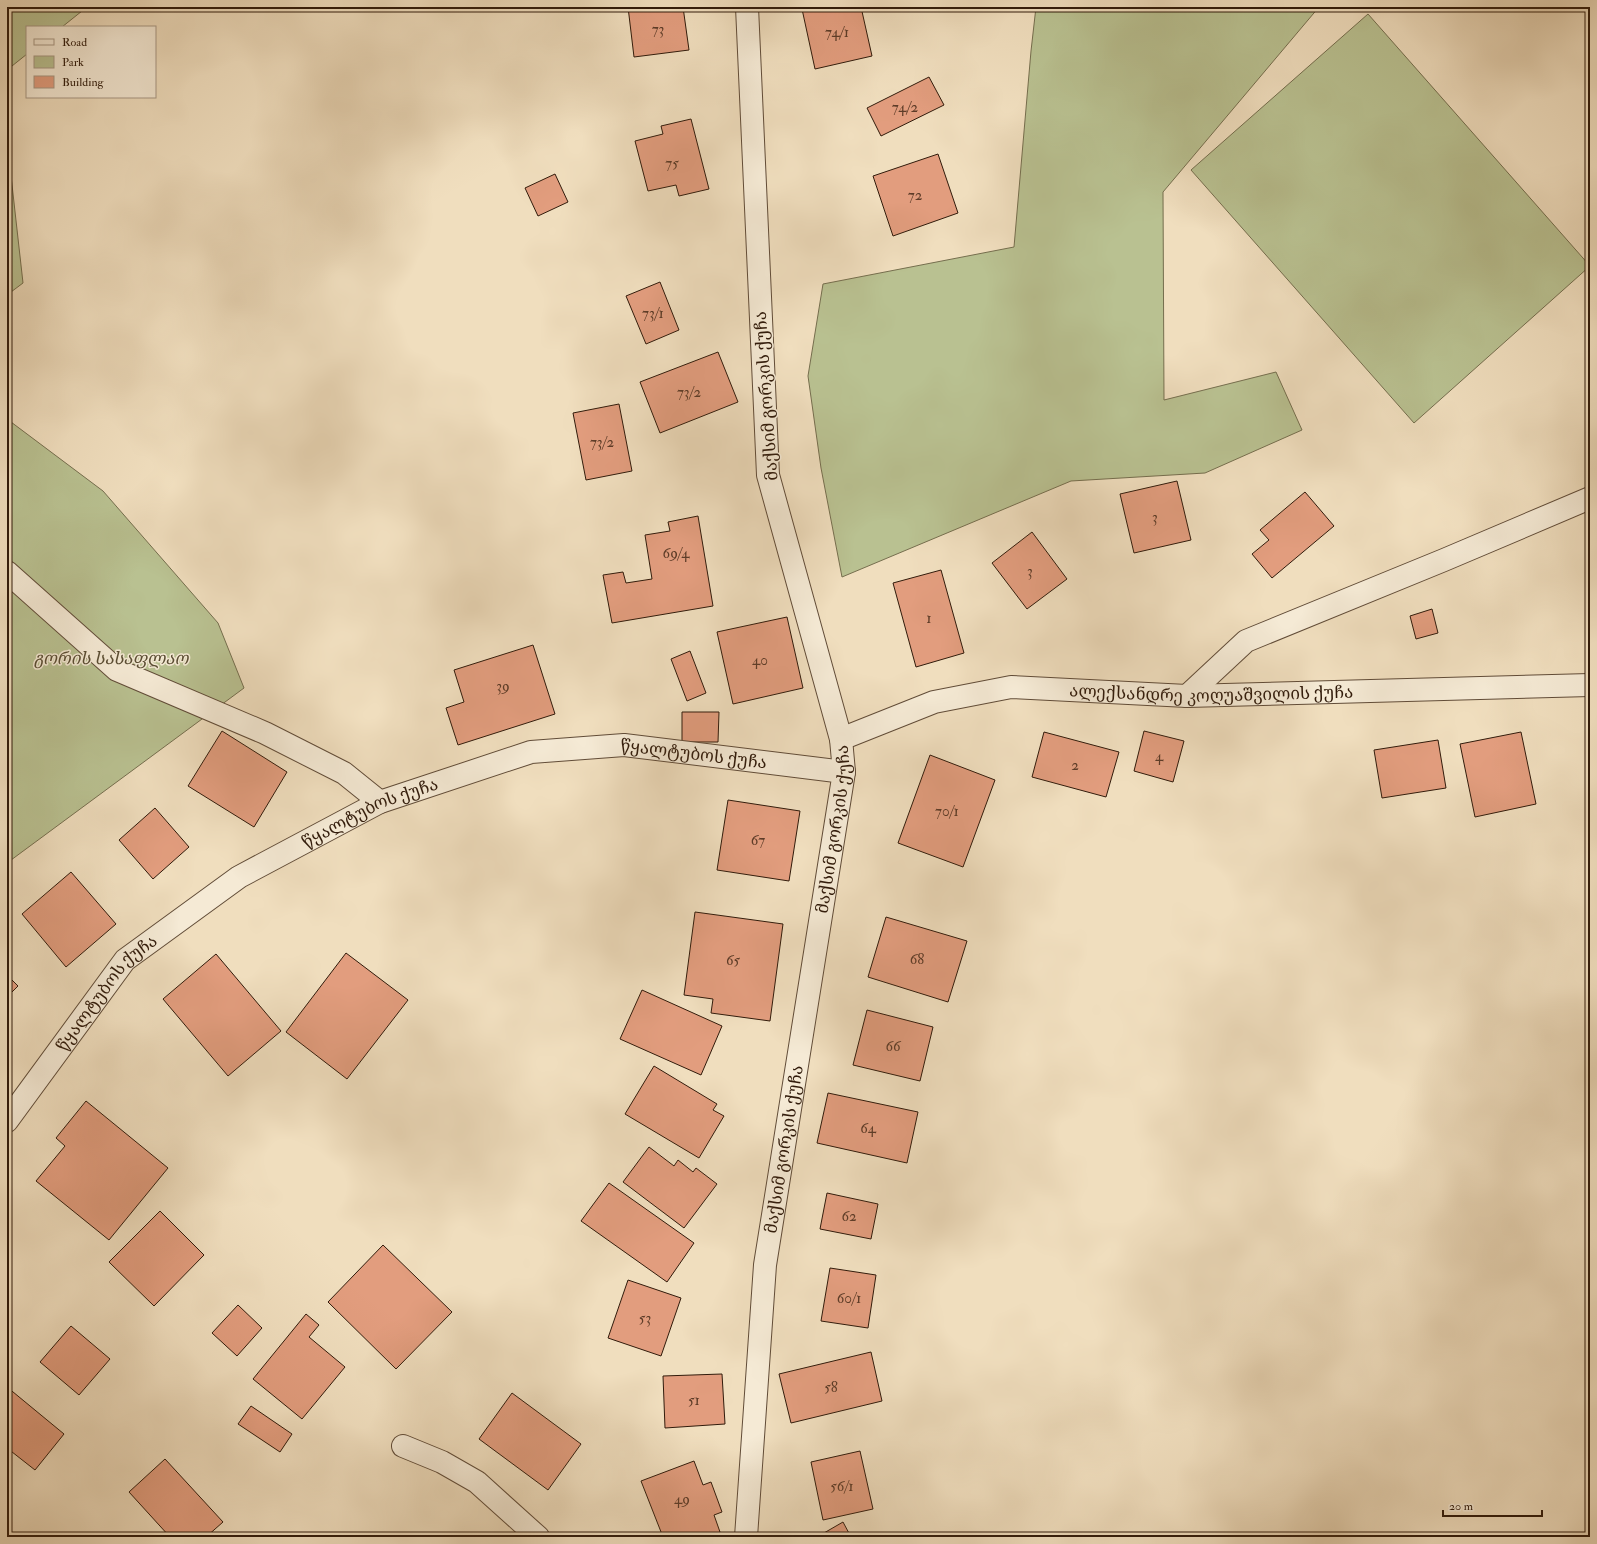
<svg xmlns="http://www.w3.org/2000/svg" width="1597" height="1544" font-family="'IM FELL Double Pica','Noto Serif Georgian',serif">
<style>
.green{fill:#b9c191;stroke:#756e4e}
.building{fill:#e29d7e;stroke:#311b0b}
.lines{fill:none;stroke-linecap:round;stroke-linejoin:round}
.minor-casing{stroke:#614c38;stroke-width:24}
.minor{stroke:#f5ead5;stroke-width:22}
.labels{text-anchor:middle;dominant-baseline:central;stroke-width:3;stroke-linejoin:round;paint-order:stroke}
.number-label{font-size:15px;fill:#5d3c28}
.street-label{font-size:17px;fill:#311b0b;stroke:#f5ead5}
.park-label{font-size:17px;font-style:italic;fill:#5a4d33;stroke:#f5ead5}
</style>
<rect width="100%" height="100%" fill="#f0debe"/>
<filter id="stains"><feTurbulence type="fractalNoise" baseFrequency=".005" numOctaves="4"/><feColorMatrix values="0 0 0 0 .2 0 0 0 0 .09 0 0 0 0 .02 0 0 0 .5 -.17"/></filter>
<radialGradient id="worn" r=".72"><stop offset=".6" stop-color="#630" stop-opacity="0"/><stop offset="1" stop-color="#630" stop-opacity=".3"/></radialGradient>
<!-- green -->
<g class="green">
<path d="M 7,7 L 87,7 L 62,27 L 27,27 L 27,54 L 7,70 Z"/>
<path d="M 1036,7 L 1319,7 L 1163,192 L 1164,400 L 1276,372 L 1302,430 L 1205,473 L 1071,481 L 842,577 L 821,468 L 808,376 L 823,284 L 1014,247 L 1031,51 Z"/>
<path d="M 1368,14 L 1590,266 L 1414,423 L 1191,170 Z"/>
<path d="M 7,140 L 23,283 L 7,295 Z"/>
<path d="M 7,419 L 103,491 L 218,623 L 244,688 L 7,863 Z"/>
</g>
<!-- building -->
<g class="building">
<path d="M 628,7 L 683,7 L 689,50 L 634,57 Z"/>
<path d="M 809,7 L 861,7 L 872,56 L 815,69 L 802,9 Z"/>
<path d="M 929,77 L 944,105 L 881,136 L 867,108 Z"/>
<path d="M 691,119 L 709,189 L 679,196 L 676,185 L 648,191 L 635,141 L 663,134 L 661,126 Z"/>
<path d="M 938,154 L 958,213 L 893,236 L 873,176 Z"/>
<path d="M 555,174 L 568,202 L 538,216 L 525,188 Z"/>
<path d="M 660,282 L 679,330 L 646,344 L 626,296 Z"/>
<path d="M 718,352 L 738,402 L 660,433 L 640,382 Z"/>
<path d="M 619,404 L 632,471 L 586,480 L 573,413 Z"/>
<path d="M 1177,481 L 1191,540 L 1134,553 L 1120,494 Z"/>
<path d="M 1305,492 L 1334,526 L 1272,578 L 1252,554 L 1269,540 L 1260,530 Z"/>
<path d="M 698,516 L 713,606 L 612,623 L 603,575 L 623,572 L 626,583 L 652,579 L 645,535 L 670,531 L 668,522 Z"/>
<path d="M 1032,532 L 1067,579 L 1027,609 L 992,563 Z"/>
<path d="M 941,570 L 964,653 L 916,667 L 893,583 Z"/>
<path d="M 1432,609 L 1438,633 L 1416,639 L 1410,616 Z"/>
<path d="M 787,617 L 803,688 L 733,704 L 717,632 Z"/>
<path d="M 533,645 L 555,714 L 458,745 L 446,708 L 464,702 L 454,670 Z"/>
<path d="M 690,651 L 706,693 L 687,701 L 671,659 Z"/>
<path d="M 682,712 L 719,712 L 718,742 L 682,742 Z"/>
<path d="M 222,731 L 287,772 L 254,827 L 188,786 Z"/>
<path d="M 1144,731 L 1184,741 L 1173,782 L 1134,771 Z"/>
<path d="M 1044,732 L 1119,752 L 1106,797 L 1032,777 Z"/>
<path d="M 1521,732 L 1536,804 L 1475,817 L 1460,744 Z"/>
<path d="M 1438,740 L 1446,788 L 1382,798 L 1374,750 Z"/>
<path d="M 930,755 L 995,780 L 963,867 L 898,843 Z"/>
<path d="M 728,800 L 800,811 L 789,881 L 717,870 Z"/>
<path d="M 155,808 L 189,847 L 153,879 L 119,840 Z"/>
<path d="M 71,872 L 116,924 L 66,967 L 22,914 Z"/>
<path d="M 695,912 L 783,924 L 770,1021 L 711,1013 L 713,999 L 684,995 Z"/>
<path d="M 886,917 L 967,941 L 948,1002 L 868,977 Z"/>
<path d="M 346,953 L 408,1000 L 347,1079 L 286,1032 Z"/>
<path d="M 216,954 L 281,1031 L 228,1076 L 163,999 Z"/>
<path d="M 7,975 L 18,986 L 7,997 Z"/>
<path d="M 642,990 L 722,1026 L 701,1075 L 620,1039 Z"/>
<path d="M 867,1010 L 933,1027 L 920,1081 L 853,1065 Z"/>
<path d="M 654,1066 L 717,1104 L 713,1110 L 724,1116 L 699,1158 L 625,1114 Z"/>
<path d="M 828,1093 L 918,1112 L 907,1163 L 817,1143 Z"/>
<path d="M 86,1101 L 168,1168 L 109,1240 L 36,1181 L 65,1146 L 56,1138 Z"/>
<path d="M 649,1147 L 674,1166 L 678,1160 L 693,1172 L 696,1168 L 717,1184 L 684,1228 L 623,1182 Z"/>
<path d="M 609,1183 L 694,1243 L 667,1282 L 581,1221 Z"/>
<path d="M 827,1193 L 878,1204 L 871,1239 L 820,1229 Z"/>
<path d="M 160,1211 L 204,1255 L 154,1306 L 109,1262 Z"/>
<path d="M 383,1245 L 452,1312 L 396,1369 L 328,1302 Z"/>
<path d="M 830,1268 L 876,1275 L 868,1328 L 821,1321 Z"/>
<path d="M 628,1280 L 681,1298 L 661,1356 L 608,1338 Z"/>
<path d="M 238,1305 L 262,1328 L 237,1356 L 212,1333 Z"/>
<path d="M 306,1314 L 319,1325 L 309,1337 L 345,1367 L 302,1419 L 253,1379 Z"/>
<path d="M 71,1326 L 110,1359 L 79,1395 L 40,1362 Z"/>
<path d="M 871,1352 L 882,1401 L 791,1423 L 779,1374 Z"/>
<path d="M 722,1374 L 725,1424 L 665,1428 L 663,1376 Z"/>
<path d="M 7,1387 L 64,1434 L 35,1470 L 7,1448 Z"/>
<path d="M 512,1393 L 581,1444 L 548,1490 L 479,1439 Z"/>
<path d="M 251,1406 L 292,1434 L 280,1452 L 238,1424 Z"/>
<path d="M 860,1451 L 873,1509 L 823,1520 L 811,1462 Z"/>
<path d="M 165,1459 L 223,1522 L 206,1537 L 170,1537 L 129,1492 Z"/>
<path d="M 694,1461 L 703,1485 L 711,1482 L 722,1512 L 714,1515 L 720,1532 L 706,1537 L 663,1537 L 641,1481 Z"/>
<path d="M 843,1522 L 851,1537 L 817,1537 Z"/>
</g>
<g class="lines">
<!-- minor casing -->
<g class="minor-casing">
<g id="minor">
<path d="M 7,572 L 117,670 L 265,733 L 344,773 L 380,802"/>
<path d="M 1187,696 L 1246,641 L 1444,560 L 1590,498"/>
<path id="s1" d="M 841,739 L 934,702 L 1011,687 L 1187,696 L 1590,685"/>
<path id="s2" d="M 7,1121 L 125,960 L 239,877 L 380,802 L 531,752 L 624,745 L 844,772"/>
<path d="M 403,1446 L 442,1462 L 477,1482 L 538,1537"/>
<path id="s3" d="M 746,1537 L 765,1265 L 844,772 L 841,739 L 768,475 L 747,7"/>
</g>
</g>
<!-- minor -->
<use href="#minor" class="minor"/>
</g>
<g class="labels">
<!-- number labels -->
<g class="number-label">
<text x="658" y="29">73</text>
<text x="837" y="32">74/1</text>
<text x="905" y="107">74/2</text>
<text x="672" y="163">75</text>
<text x="915" y="195">72</text>
<text x="653" y="313">73/1</text>
<text x="689" y="392">73/2</text>
<text x="602" y="442">73/2</text>
<text x="1155" y="517">3</text>
<text x="676" y="553">69/4</text>
<text x="1030" y="571">3</text>
<text x="929" y="618">1</text>
<text x="760" y="660">40</text>
<text x="503" y="686">39</text>
<text x="1159" y="756">4</text>
<text x="1075" y="765">2</text>
<text x="947" y="811">70/1</text>
<text x="758" y="840">67</text>
<text x="917" y="959">68</text>
<text x="733" y="960">65</text>
<text x="893" y="1046">66</text>
<text x="868" y="1128">64</text>
<text x="849" y="1216">62</text>
<text x="849" y="1298">60/1</text>
<text x="645" y="1318">53</text>
<text x="831" y="1387">58</text>
<text x="694" y="1400">51</text>
<text x="842" y="1486">56/1</text>
<text x="682" y="1499">49</text>
</g>
<!-- street labels -->
<g class="street-label">
<text transform="translate(766 396) rotate(-94)">მაქსიმ გორკის ქუჩა</text>
<text stroke="none"><textPath href="#s1" startOffset="379">ალექსანდრე კოღუაშვილის ქუჩა</textPath></text>
<text stroke="none"><textPath href="#s2" startOffset="823">წყალტუბოს ქუჩა</textPath></text>
<text stroke="none"><textPath href="#s2" startOffset="487">წყალტუბოს ქუჩა</textPath></text>
<text stroke="none"><textPath href="#s3" startOffset="714">მაქსიმ გორკის ქუჩა</textPath></text>
<text stroke="none"><textPath href="#s2" startOffset="163">წყალტუბოს ქუჩა</textPath></text>
<text stroke="none"><textPath href="#s3" startOffset="390">მაქსიმ გორკის ქუჩა</textPath></text>
</g>
<!-- park labels -->
<g class="park-label">
<text x="111" y="658">გორის სასაფლაო</text>
</g>
</g>
<!-- margin -->
<rect width="1597" height="1544" fill="none" stroke="#f0debe" stroke-width="24"/>
<rect x="8" y="8" width="1581" height="1528" fill="none" stroke="#311b0b" stroke-width="2"/>
<rect x="12" y="12" width="1573" height="1520" fill="none" stroke="#311b0b"/>
<!-- legend -->
<rect x="26" y="26" width="130" height="72" fill="#f5ead5" stroke="#a79784"/>
<rect x="34" y="39" width="20" height="6" fill="#f5ead5" stroke="#a79784"/>
<text x="62" y="46" font-size="12" fill="#311b0b">Road</text>
<rect x="34" y="56" width="20" height="12" fill="#b9c191" stroke="#a79784"/>
<text x="62" y="66" font-size="12" fill="#311b0b">Park</text>
<rect x="34" y="76" width="20" height="12" fill="#e29d7e" stroke="#a79784"/>
<text x="62" y="86" font-size="12" fill="#311b0b">Building</text>
<!-- scale -->
<path d="M1443 1510v6h99v-6" fill="none" stroke="#311b0b" stroke-width="2"/>
<text x="1449" y="1510" font-size="12" fill="#311b0b" stroke="#f5ead5" stroke-width="3" paint-order="stroke">20 m</text>
<rect width="100%" height="100%" filter="url(#stains)"/>
<rect width="100%" height="100%" fill="url(#worn)"/>
</svg>
